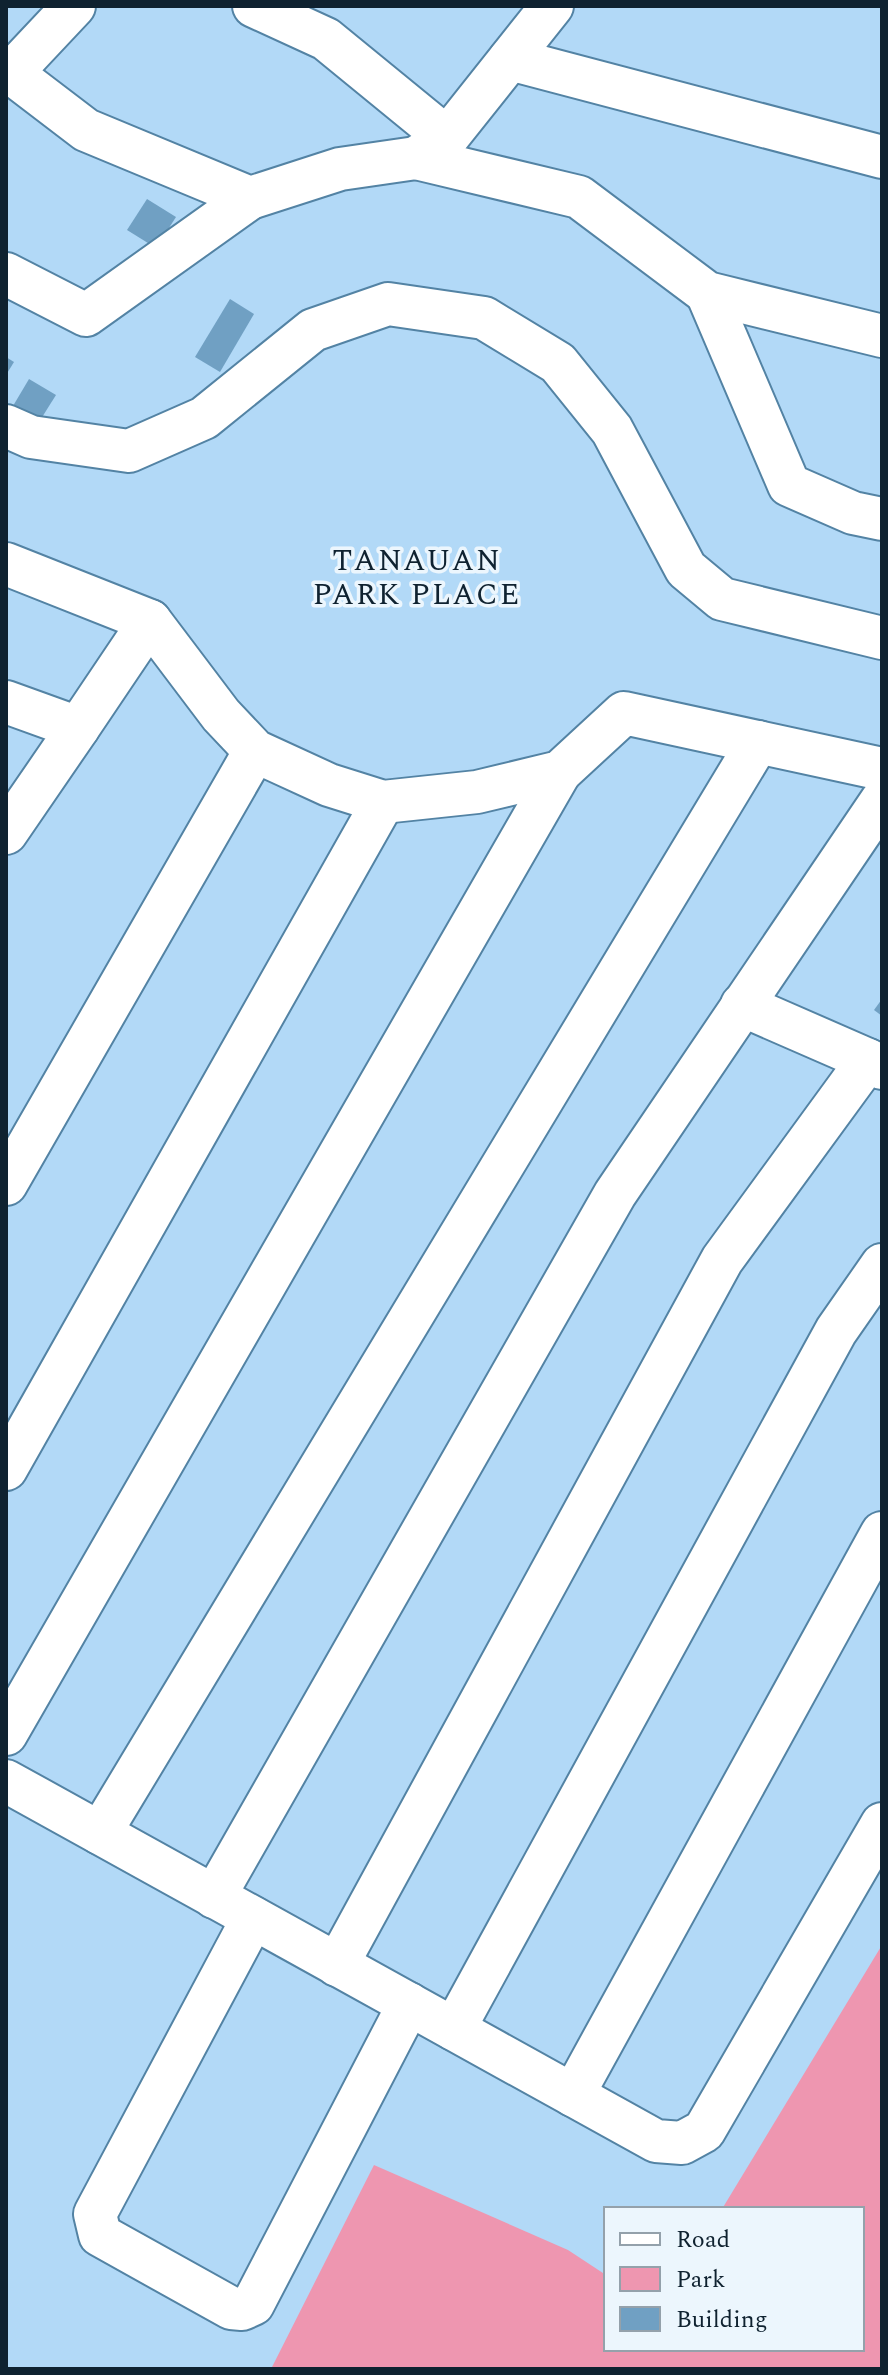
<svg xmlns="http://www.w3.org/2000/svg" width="888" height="2375" font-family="Spectral,serif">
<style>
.green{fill:#ee96b0}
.building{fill:#70a0c3}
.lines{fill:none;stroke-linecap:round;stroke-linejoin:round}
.minor-casing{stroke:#5383a4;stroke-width:46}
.minor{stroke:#fff;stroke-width:42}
.labels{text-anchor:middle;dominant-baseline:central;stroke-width:7;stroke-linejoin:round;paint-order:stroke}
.neighbourhood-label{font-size:30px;letter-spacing:2px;fill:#0f2230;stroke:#ecf6fd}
</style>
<rect width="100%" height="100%" fill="#b2d9f7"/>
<!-- green -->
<path class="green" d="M 882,1945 L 882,2369 L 271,2369 L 374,2165 L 568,2250 L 606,2275 L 606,2349 L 862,2349 L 862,2209 L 722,2209 Z"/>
<!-- building -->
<g class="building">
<path d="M 147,199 L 176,217 L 156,248 L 127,230 Z"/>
<path d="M 230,299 L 254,314 L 220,372 L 195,357 Z"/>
<path d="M 6,357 L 14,362 L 6,375 Z"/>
<path d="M 29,379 L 56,395 L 39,422 L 13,406 Z"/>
<path d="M 882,999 L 882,1016 L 874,1010 Z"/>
</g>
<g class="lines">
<!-- minor casing -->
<g class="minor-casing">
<g id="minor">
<path d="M 254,6 L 326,39 L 447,138"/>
<path d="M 510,59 L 882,157"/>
<path d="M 6,69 L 86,130 L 250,198 L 340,169 L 416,158 L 447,138 L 552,6"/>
<path d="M 11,73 L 74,6"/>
<path d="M 416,158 L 579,197 L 707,293 L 882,336"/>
<path d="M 6,274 L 86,315 L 250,198"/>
<path d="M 707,293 L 789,485 L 853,513 L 882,519"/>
<path d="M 6,426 L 31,437 L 129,451 L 204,418 L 313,330 L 388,304 L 484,318 L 558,363 L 612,430 L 686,569 L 722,599 L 882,638"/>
<path d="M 6,564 L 150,621 L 221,715 L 255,751 L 329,785 L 383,802 L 477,792 L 560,772 L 624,713 L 882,769"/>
<path d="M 6,702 L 78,728 L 6,833"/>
<path d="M 78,728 L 150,621"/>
<path d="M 742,1005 L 868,1060"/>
<path d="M 6,1184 L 255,751"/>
<path d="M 6,1469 L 383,802"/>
<path d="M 6,1734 L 560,772"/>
<path d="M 6,1781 L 656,2141 L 682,2143 L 704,2131 L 882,1824"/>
<path d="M 100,1833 L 758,742"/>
<path d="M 214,1897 L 615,1194 L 882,800"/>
<path d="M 253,1918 L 95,2214 L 100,2235 L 231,2308 L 242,2309 L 253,2304 L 409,2004"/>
<path d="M 337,1965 L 722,1260 L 868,1060 L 882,1068"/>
<path d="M 454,2029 L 836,1331 L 882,1265"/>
<path d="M 573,2095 L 882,1533"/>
</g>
</g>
<!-- minor -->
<use href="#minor" class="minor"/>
</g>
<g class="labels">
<!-- neighbourhood labels -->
<g class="neighbourhood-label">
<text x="417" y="561">TANAUAN<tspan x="417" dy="34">PARK PLACE</tspan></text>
</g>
</g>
<!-- border -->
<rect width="888" height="2375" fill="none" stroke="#0f2230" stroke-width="16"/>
<!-- legend -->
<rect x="604" y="2207" width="260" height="144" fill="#ecf6fd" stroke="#94a1ab" stroke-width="2"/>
<rect x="620" y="2233" width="40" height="12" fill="#ffffff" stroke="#94a1ab" stroke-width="2"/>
<text x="676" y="2247" font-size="24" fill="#0f2230">Road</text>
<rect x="620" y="2267" width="40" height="24" fill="#ee96b0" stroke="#94a1ab" stroke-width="2"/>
<text x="676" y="2287" font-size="24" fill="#0f2230">Park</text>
<rect x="620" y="2307" width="40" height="24" fill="#70a0c3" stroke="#94a1ab" stroke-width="2"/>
<text x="676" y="2327" font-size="24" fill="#0f2230">Building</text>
</svg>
